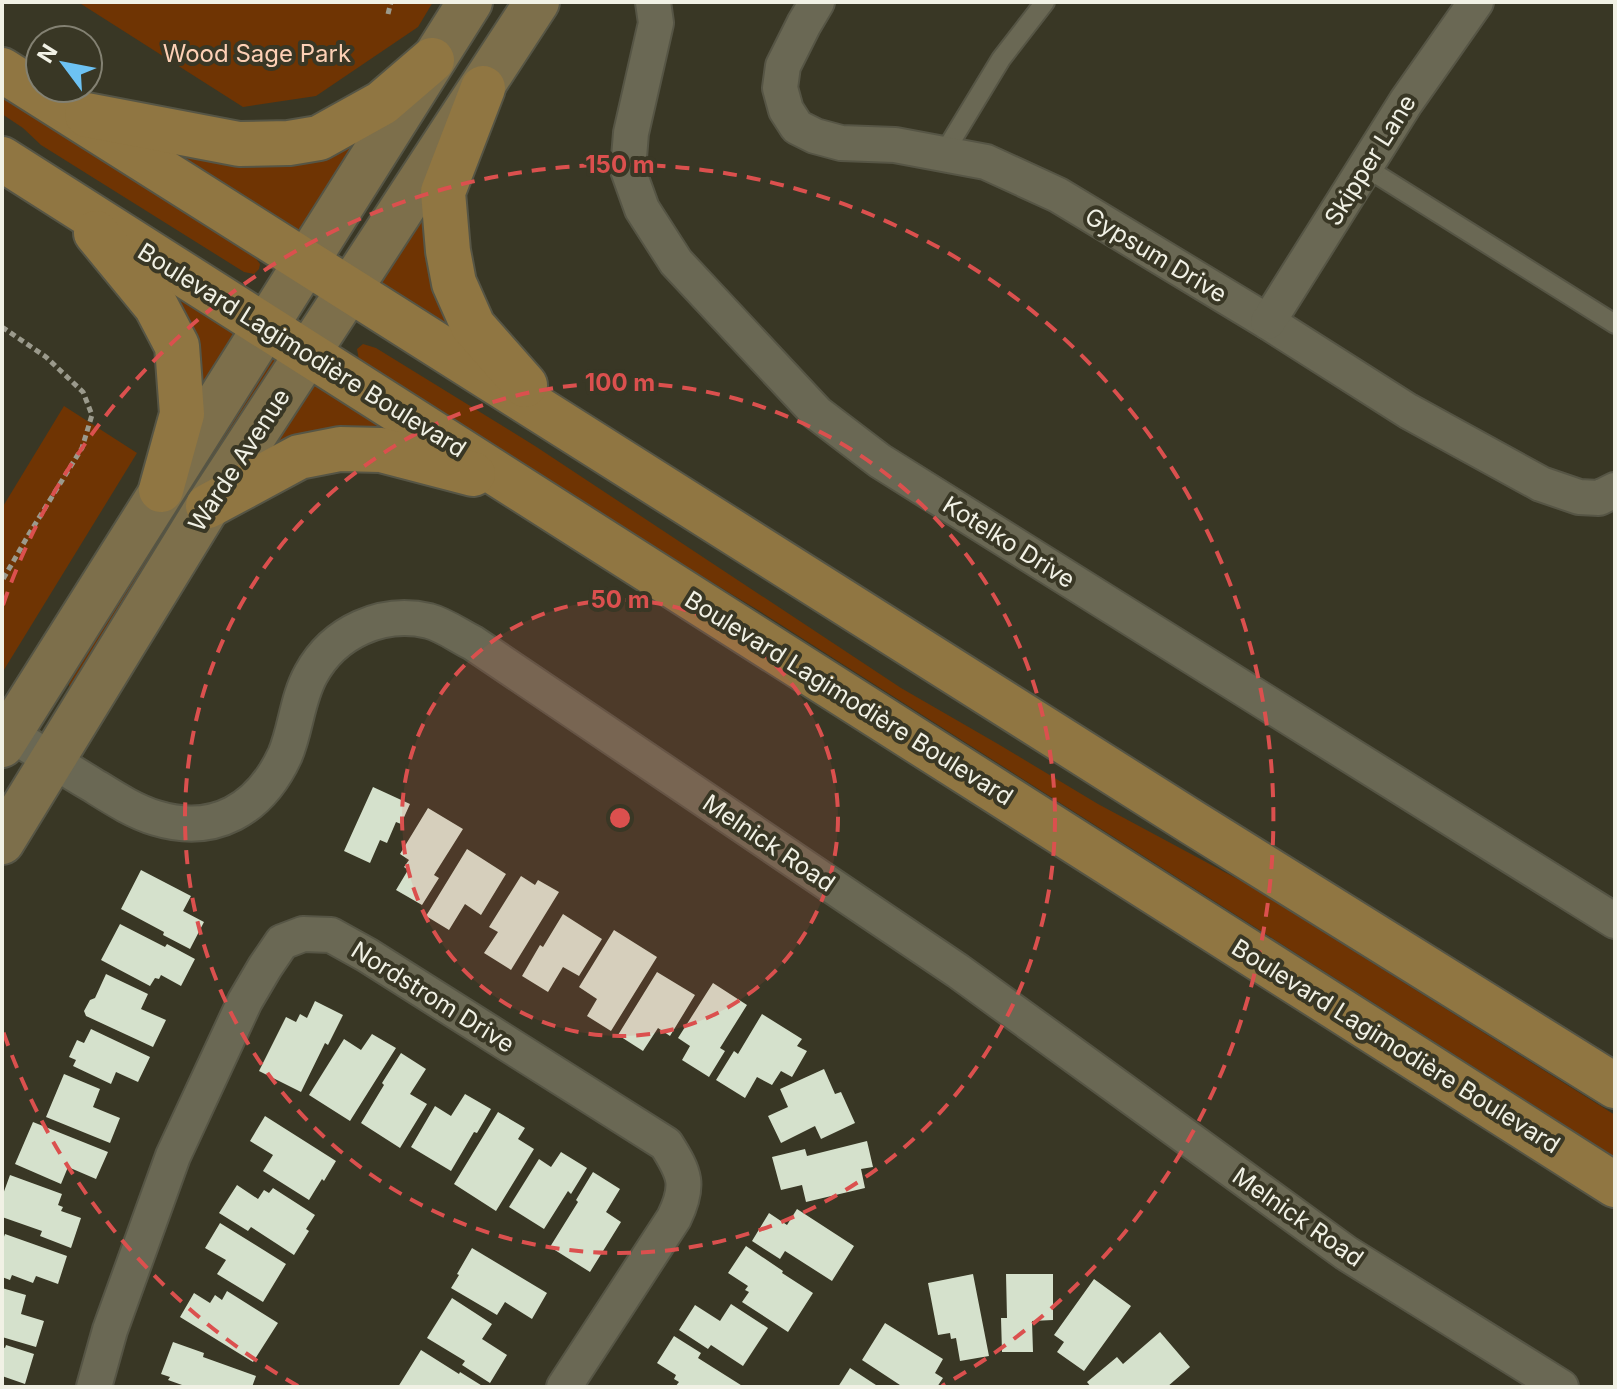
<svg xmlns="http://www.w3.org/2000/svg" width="1617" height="1389" font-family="Inter,sans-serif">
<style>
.green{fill:#6f3403}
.building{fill:#d5e1cc}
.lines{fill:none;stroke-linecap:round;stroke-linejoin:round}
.lane-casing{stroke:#565545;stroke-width:22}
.street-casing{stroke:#565545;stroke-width:38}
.secondary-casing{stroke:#565545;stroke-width:48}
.primary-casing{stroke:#565545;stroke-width:48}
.path{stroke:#9b9a8c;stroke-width:5;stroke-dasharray:6 4;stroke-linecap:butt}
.lane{stroke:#6a6854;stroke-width:18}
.street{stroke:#6a6854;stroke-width:34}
.secondary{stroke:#7d6f4b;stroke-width:44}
.primary{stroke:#907642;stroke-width:44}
.ring{fill:none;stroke:#db504e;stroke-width:4;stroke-dasharray:14 10}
.labels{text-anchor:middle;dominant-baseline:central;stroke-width:8;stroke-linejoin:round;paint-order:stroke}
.park-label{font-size:24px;fill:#fdd0b5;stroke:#393725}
.street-label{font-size:24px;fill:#f1f1e5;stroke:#393725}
.centre{fill:#db504e;stroke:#393725;stroke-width:4}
.ring-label{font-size:24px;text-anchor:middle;font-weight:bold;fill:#db504e;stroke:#393725;stroke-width:8;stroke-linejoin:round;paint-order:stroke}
</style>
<rect width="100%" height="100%" fill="#393725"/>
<!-- green -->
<g class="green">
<path d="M 78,2 L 433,2 L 418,27 L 316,96 L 243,107 Z"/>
<path d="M 2,98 L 30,115 L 46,121 L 251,252 L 260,264 L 259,269 L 254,274 L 244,272 L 41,145 L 23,128 L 2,114 Z"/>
<path d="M 360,140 L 301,232 L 168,147 Z"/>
<path d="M 432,194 L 450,326 L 378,282 Z"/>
<path d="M 178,301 L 182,302 L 239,335 L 201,402 Z"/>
<path d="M 363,344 L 376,348 L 535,446 L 901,688 L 998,744 L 1098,804 L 1245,883 L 1615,1115 L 1615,1157 L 761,612 L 486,445 L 359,360 L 357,349 Z"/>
<path d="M 270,355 L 276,357 L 276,364 L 70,691 L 69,684 L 106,623 L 165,504 Z"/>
<path d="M 310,380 L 395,434 L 280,447 L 276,440 Z"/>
<path d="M 64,406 L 137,453 L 2,673 L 2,508 Z"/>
</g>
<!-- building -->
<g class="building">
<path d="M 373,787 L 410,804 L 401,824 L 396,822 L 387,843 L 380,840 L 370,863 L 344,851 Z"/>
<path d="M 428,808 L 463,829 L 434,875 L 439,878 L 422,905 L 396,890 L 408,870 L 404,867 L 409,860 L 400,854 Z"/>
<path d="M 467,849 L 506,874 L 481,915 L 465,904 L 449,930 L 426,916 Z"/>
<path d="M 141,870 L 191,896 L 183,911 L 204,922 L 190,949 L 163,935 L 164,932 L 121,909 Z"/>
<path d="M 521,876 L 535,885 L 538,880 L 559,892 L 511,970 L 484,953 L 498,932 L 489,927 Z"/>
<path d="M 563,914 L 602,939 L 579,976 L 563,967 L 548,992 L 522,976 L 540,945 L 543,947 Z"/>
<path d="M 120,924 L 165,947 L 167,944 L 195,959 L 181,986 L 161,975 L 159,979 L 155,978 L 150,986 L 101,960 Z"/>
<path d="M 614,930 L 657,957 L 611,1031 L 587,1016 L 597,999 L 579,987 Z"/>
<path d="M 657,972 L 695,995 L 670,1036 L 658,1028 L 643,1051 L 618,1035 Z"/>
<path d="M 106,974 L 148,994 L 141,1009 L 166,1020 L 153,1047 L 86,1016 L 84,1011 L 90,1000 L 95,998 Z"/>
<path d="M 713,983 L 747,1005 L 720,1048 L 725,1051 L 709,1077 L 682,1060 L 690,1046 L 678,1038 Z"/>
<path d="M 315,1001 L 343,1015 L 328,1045 L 325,1043 L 301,1092 L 259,1071 L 286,1017 L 296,1022 L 300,1014 L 307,1018 Z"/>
<path d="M 762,1014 L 802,1039 L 797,1046 L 807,1051 L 792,1077 L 781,1071 L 772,1085 L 757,1077 L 745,1098 L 716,1080 L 734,1051 L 738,1054 Z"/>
<path d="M 91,1029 L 150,1057 L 138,1082 L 116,1072 L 111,1084 L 73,1066 L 76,1060 L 69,1057 L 77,1040 L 84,1043 Z"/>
<path d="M 372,1034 L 396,1048 L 350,1121 L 309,1095 L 344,1039 L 361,1050 Z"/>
<path d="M 401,1053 L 426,1069 L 410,1094 L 427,1104 L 400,1148 L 361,1123 L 384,1085 L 382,1083 Z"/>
<path d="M 824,1069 L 835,1094 L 841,1092 L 855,1123 L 821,1139 L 815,1126 L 781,1143 L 768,1116 L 788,1107 L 780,1089 Z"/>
<path d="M 64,1074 L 100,1089 L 93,1107 L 120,1118 L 110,1143 L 46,1117 Z"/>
<path d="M 465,1094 L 491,1109 L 477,1133 L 474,1132 L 451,1171 L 411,1147 L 435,1106 L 451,1116 Z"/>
<path d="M 498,1112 L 525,1128 L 518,1139 L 534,1149 L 496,1211 L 454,1184 Z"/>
<path d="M 265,1116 L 336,1161 L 324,1181 L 322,1179 L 309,1200 L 263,1171 L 273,1155 L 250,1141 Z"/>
<path d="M 33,1122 L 108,1152 L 96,1179 L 68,1167 L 61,1184 L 15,1164 Z"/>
<path d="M 867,1141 L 873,1167 L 861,1169 L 865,1188 L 806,1202 L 802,1185 L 781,1190 L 772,1157 L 805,1149 L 807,1156 Z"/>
<path d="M 561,1152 L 587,1168 L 571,1194 L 568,1191 L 544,1229 L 509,1207 L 539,1159 L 551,1167 Z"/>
<path d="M 593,1172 L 620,1189 L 606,1212 L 621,1222 L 590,1272 L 550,1247 L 578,1202 L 576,1200 Z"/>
<path d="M 10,1175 L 62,1194 L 58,1205 L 63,1207 L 61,1211 L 81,1218 L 71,1248 L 40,1236 L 42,1231 L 2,1217 L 2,1197 Z"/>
<path d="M 237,1185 L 258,1199 L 264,1190 L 269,1193 L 273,1188 L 315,1215 L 306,1229 L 309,1231 L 294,1255 L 251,1227 L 248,1231 L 219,1213 Z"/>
<path d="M 797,1209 L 854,1246 L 832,1281 L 785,1251 L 780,1259 L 752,1241 L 769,1213 L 787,1225 Z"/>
<path d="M 220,1223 L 286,1264 L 263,1302 L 217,1274 L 226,1260 L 205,1248 Z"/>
<path d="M 5,1234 L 67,1256 L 58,1284 L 36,1276 L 33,1283 L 12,1275 L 10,1280 L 2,1277 L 2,1242 Z"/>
<path d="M 746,1246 L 783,1271 L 782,1273 L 813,1293 L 788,1332 L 742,1302 L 749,1292 L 745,1290 L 748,1286 L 728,1273 Z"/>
<path d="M 472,1248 L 547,1293 L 532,1319 L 505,1302 L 497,1315 L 451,1288 L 459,1275 L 457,1274 Z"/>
<path d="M 973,1274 L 989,1356 L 960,1361 L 956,1338 L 951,1339 L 950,1333 L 938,1335 L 928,1283 Z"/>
<path d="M 1006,1274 L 1053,1274 L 1053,1320 L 1032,1321 L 1033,1352 L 1002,1352 L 1001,1318 L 1007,1318 Z"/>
<path d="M 1094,1279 L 1131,1306 L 1084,1371 L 1057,1352 L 1064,1342 L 1054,1335 Z"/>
<path d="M 2,1288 L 26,1295 L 21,1314 L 44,1321 L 36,1347 L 2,1337 Z"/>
<path d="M 227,1291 L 278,1323 L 253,1362 L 180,1317 L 194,1293 L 210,1303 L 215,1295 L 222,1300 Z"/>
<path d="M 452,1298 L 492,1324 L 482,1339 L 507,1355 L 490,1383 L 462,1365 L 465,1361 L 427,1338 Z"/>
<path d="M 731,1304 L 768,1328 L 743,1366 L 711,1345 L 708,1349 L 679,1330 L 695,1305 L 720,1321 Z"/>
<path d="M 885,1323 L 943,1359 L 935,1373 L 943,1378 L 937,1387 L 903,1387 L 862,1360 Z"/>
<path d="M 1160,1332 L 1190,1367 L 1167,1387 L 1091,1387 L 1087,1382 L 1117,1357 L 1123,1364 Z"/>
<path d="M 674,1336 L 701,1353 L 698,1358 L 744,1387 L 675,1387 L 679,1382 L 674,1379 L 676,1375 L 657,1363 Z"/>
<path d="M 173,1342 L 204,1353 L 203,1357 L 256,1376 L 252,1387 L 181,1387 L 182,1385 L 168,1380 L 170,1377 L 161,1374 Z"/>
<path d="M 6,1345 L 34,1354 L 25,1384 L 2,1376 L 2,1347 L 5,1348 Z"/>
<path d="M 421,1350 L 459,1374 L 460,1372 L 484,1387 L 398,1387 Z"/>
<path d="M 850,1368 L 879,1387 L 838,1387 Z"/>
</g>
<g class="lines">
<!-- lane casing -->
<g class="lane-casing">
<g id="lane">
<path d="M 944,153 L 1001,59 L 1045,2"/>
<path d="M 1365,167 L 1615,324"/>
</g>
</g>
<!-- street casing -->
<g class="street-casing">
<g id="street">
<path d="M 653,2 L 656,23 L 631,133 L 628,170 L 642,209 L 676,262 L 817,413 L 880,461 L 1615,921"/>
<path d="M 817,2 L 804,24 L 783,66 L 780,88 L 786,110 L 797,127 L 815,136 L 841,143 L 895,145 L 986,162 L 1058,195 L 1268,322 L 1408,411 L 1541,484 L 1579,497 L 1599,498 L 1615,490"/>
<path d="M 1268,322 L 1406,102 L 1476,2"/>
<path d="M 9,733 C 36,750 64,768 91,784 C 112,797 133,811 156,818 C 215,836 260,809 285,755 C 296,729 297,699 311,674 C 334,632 382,610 429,621 C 444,625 459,636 473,643 L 958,971 L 1346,1253 L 1561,1387"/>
<path d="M 94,1387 L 110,1330 L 173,1156 L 245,1001 L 265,967 L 282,942 L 303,934 L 331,935 L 367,955 L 666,1144 C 685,1174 690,1185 674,1218 L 564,1387"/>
</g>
</g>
<!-- secondary casing -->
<g class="secondary-casing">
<g id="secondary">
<path d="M 2,745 L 470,2"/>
<path d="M 2,842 L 208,506 L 537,2"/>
</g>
</g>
<!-- primary casing -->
<g class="primary-casing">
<g id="primary">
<path d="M 2,70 C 538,411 1075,751 1615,1086"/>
<path d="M 483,88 L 443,192 L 448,251 L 454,283 L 473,326 L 525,385"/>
<path d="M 87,115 L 239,144 L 289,143 L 319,138 L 382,103 L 432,60"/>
<path d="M 2,159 L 1615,1185"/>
<path d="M 96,233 L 156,306 L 177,346 L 182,414 L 161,490"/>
<path d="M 208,506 L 299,457 L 340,449 L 381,450 L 473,474"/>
</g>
</g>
<!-- path -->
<g class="path">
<path d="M 388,14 L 391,2"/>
<path d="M 2,327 L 46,357 L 83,392 L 92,415 L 82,448 L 29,534 L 2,581"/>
</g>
<!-- lane -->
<use href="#lane" class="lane"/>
<!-- street -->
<use href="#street" class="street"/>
<!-- secondary -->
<use href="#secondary" class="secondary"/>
<!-- primary -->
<use href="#primary" class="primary"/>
</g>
<!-- distance rings -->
<circle cx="620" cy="818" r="218" fill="#db504e" fill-opacity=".12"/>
<g class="ring">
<circle cx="620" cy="818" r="218"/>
<circle cx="620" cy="818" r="435"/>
<path d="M298 1386A653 653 0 0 1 3 1031M3 605A653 653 0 1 1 942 1386"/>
</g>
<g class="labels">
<!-- park labels -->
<g class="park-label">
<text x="257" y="53">Wood Sage Park</text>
</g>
<!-- street labels -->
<g class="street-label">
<text transform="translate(1370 160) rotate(-58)">Skipper Lane</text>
<text transform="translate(1156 255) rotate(31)">Gypsum Drive</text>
<text transform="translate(302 350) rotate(32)">Boulevard Lagimodière Boulevard</text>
<text transform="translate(239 460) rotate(-57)">Warde Avenue</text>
<text transform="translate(1009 542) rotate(32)">Kotelko Drive</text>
<text transform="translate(849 698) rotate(32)">Boulevard Lagimodière Boulevard</text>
<text transform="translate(769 843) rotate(34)">Melnick Road</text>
<text transform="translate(433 997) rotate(32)">Nordstrom Drive</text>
<text transform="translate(1396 1046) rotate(32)">Boulevard Lagimodière Boulevard</text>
<text transform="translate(1298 1217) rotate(35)">Melnick Road</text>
</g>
</g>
<circle cx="620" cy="818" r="12" class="centre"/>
<g class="ring-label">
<text x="620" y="173">150 m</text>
<text x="620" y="391">100 m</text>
<text x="620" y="608">50 m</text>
</g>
<!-- border -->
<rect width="1617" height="1389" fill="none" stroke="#f1f1e5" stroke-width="8"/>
<!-- north arrow -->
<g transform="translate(64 64) rotate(302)"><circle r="38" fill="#393725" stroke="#838172" stroke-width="2"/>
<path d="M0-6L14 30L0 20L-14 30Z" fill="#6dc2f3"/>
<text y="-12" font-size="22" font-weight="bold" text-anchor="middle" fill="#f1f1e5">N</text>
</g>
</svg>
